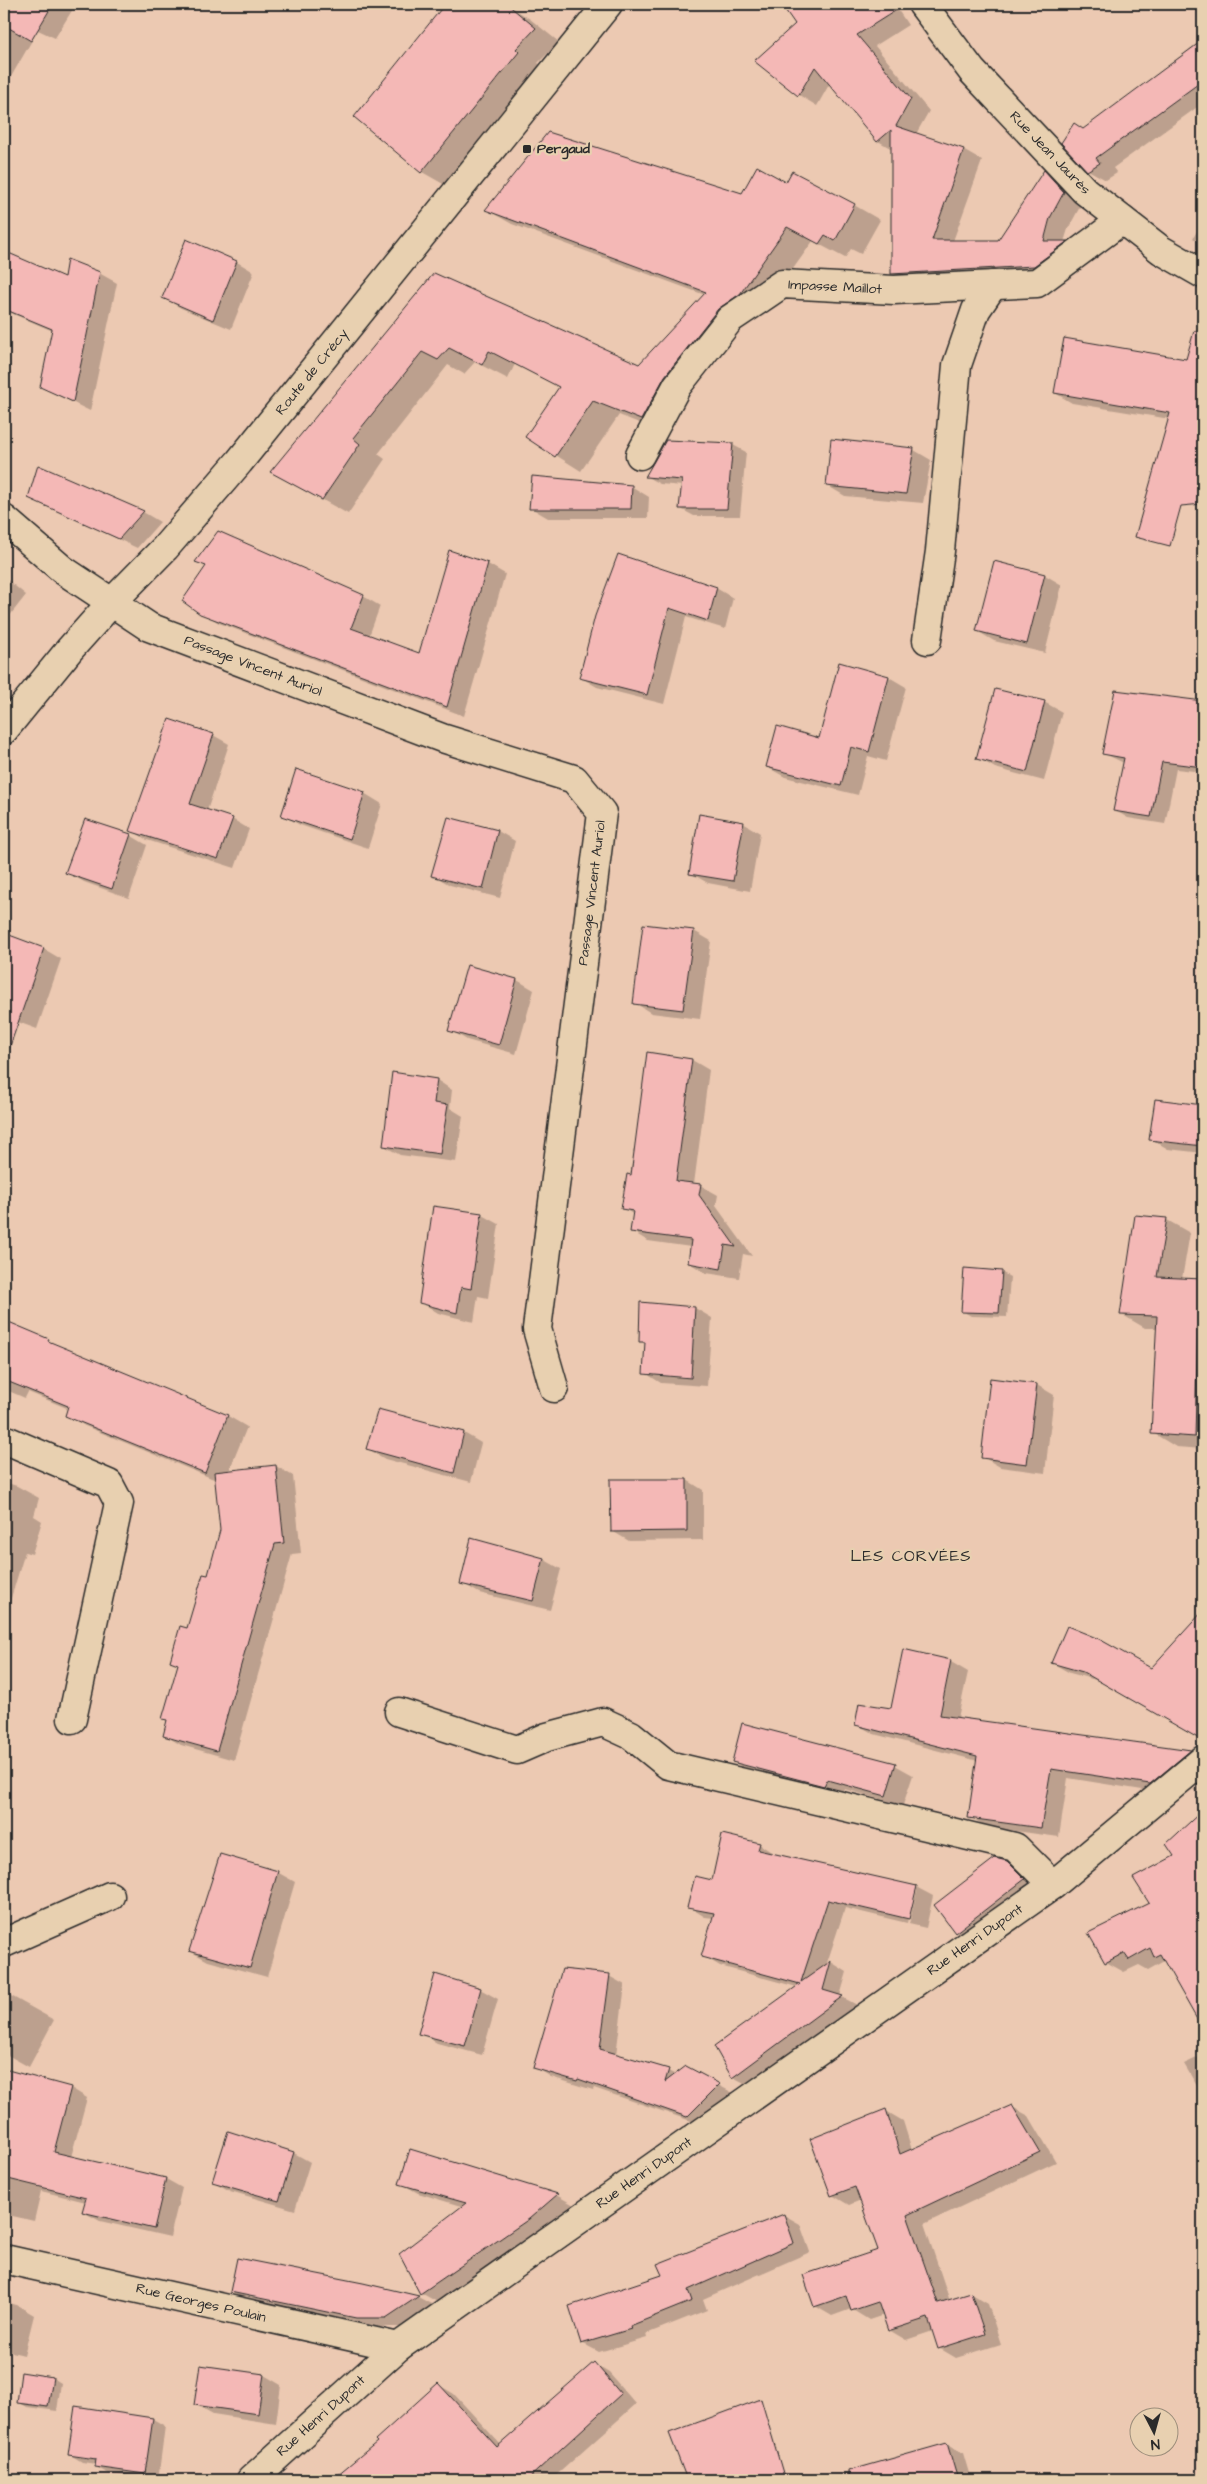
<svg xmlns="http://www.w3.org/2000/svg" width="1207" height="2484" font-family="'Architects Daughter',sans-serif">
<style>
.shadow{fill:#0003}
.building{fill:#f4b8b6;stroke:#2b2b2b}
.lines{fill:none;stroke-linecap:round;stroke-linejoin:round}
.minor-casing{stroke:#2b2b2b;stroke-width:31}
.secondary-casing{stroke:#2b2b2b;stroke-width:31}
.minor{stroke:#e8d0b0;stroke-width:28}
.secondary{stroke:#e8d0b0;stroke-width:28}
.poi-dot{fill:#2b2b2b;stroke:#e8d0b0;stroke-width:2}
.labels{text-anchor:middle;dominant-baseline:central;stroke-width:4.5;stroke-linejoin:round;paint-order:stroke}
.poi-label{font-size:14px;font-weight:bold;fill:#2b2b2b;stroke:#e8d0b0;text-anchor:start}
.street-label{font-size:14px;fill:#2b2b2b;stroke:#e8d0b0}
.quarter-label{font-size:16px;letter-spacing:1px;fill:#2b2b2b;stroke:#e8d0b0}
</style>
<rect width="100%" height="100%" fill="#ecc9b2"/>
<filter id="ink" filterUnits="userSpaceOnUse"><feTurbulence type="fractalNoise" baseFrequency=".02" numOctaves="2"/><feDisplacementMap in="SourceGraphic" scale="10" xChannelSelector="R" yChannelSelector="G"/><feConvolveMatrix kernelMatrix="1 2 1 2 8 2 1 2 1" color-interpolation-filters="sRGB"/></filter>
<g filter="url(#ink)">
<!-- shadow -->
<g class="shadow">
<path d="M 4,4 L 76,4 L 55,38 L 38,30 L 4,89 Z"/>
<path d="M 447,4 L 506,4 L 530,19 L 559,42 L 538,63 L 542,66 L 445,185 L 422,172 L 356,117 Z"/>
<path d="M 783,4 L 894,4 L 908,25 L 875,46 L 929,111 L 916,134 L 963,150 L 982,161 L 953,241 L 999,242 L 1044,171 L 1062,182 L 1082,203 L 1068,229 L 1064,242 L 1085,252 L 1053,276 L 911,284 L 892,273 L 892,149 L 878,141 L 830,83 L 817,106 L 799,95 L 756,61 L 796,25 Z"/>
<path d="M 1203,39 L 1203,103 L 1113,168 L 1117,173 L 1106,180 L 1088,170 L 1083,130 Z"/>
<path d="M 787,183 L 854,205 L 880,220 L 861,254 L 851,249 L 845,258 L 813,241 L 765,308 L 744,323 L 690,391 L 667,434 L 619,415 L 581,471 L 527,437 L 560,387 L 515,364 L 508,379 L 475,362 L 464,374 L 448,365 L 378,454 L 385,459 L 348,514 L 272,472 L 434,274 L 640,366 L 705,295 L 512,224 L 487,210 L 742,195 Z"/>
<path d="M 1203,221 L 1203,244 L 1193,238 Z"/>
<path d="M 186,241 L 237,262 L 254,272 L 231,329 L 181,308 L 164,298 Z"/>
<path d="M 4,253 L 64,279 L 99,273 L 117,283 L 90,411 L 41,387 L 53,331 L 4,310 Z"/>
<path d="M 1203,389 L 1203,493 L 1173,497 L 1170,419 L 1072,403 L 1055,393 Z"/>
<path d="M 832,441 L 914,450 L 931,460 L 923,503 L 845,496 L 828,486 Z"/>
<path d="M 733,445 L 746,452 L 740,516 L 694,516 L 681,509 L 683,486 L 660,484 L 647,477 Z"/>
<path d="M 38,467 L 143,512 L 160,522 L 137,548 L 29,497 Z"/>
<path d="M 631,486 L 649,497 L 648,518 L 548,518 L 531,508 Z"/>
<path d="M 450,551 L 488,564 L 505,574 L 464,716 L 219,623 L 201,612 L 207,567 L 197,561 L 363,596 L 380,606 L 369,636 L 419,654 Z"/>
<path d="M 618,555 L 716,588 L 733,598 L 725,629 L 686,617 L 664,704 L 597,687 L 580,677 Z"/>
<path d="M 1045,575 L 1062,585 L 1045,653 L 994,641 L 977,631 Z"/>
<path d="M 4,577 L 26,595 L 4,623 Z"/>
<path d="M 889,677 L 906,687 L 886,761 L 868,756 L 858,795 L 785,777 L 767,767 L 820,739 Z"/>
<path d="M 1116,692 L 1203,702 L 1203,772 L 1176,769 L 1165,824 L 1128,818 L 1114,810 L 1124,763 L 1103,753 Z"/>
<path d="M 1044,702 L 1062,712 L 1044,781 L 995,768 L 978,758 Z"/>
<path d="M 213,735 L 229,744 L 207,811 L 232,819 L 249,829 L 235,868 L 147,840 L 131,830 Z"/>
<path d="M 364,793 L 382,804 L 368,848 L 300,825 L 282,815 Z"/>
<path d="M 449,819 L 498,831 L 515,841 L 500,898 L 450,885 L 433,875 Z"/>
<path d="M 743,823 L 760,833 L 750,891 L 708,883 L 690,873 Z"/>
<path d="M 130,835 L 147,845 L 129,898 L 84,882 L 67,872 Z"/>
<path d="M 645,925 L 694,931 L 711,941 L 700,1019 L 651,1013 L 635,1003 Z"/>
<path d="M 4,935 L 44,949 L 61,959 L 37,1029 L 4,1017 Z"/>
<path d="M 467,966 L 517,980 L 534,990 L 516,1054 L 467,1040 L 450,1030 Z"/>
<path d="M 649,1054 L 692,1060 L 709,1070 L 694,1184 L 700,1185 L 718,1195 L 716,1206 L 752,1256 L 743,1254 L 739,1278 L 706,1273 L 689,1263 L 691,1247 L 648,1241 L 631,1231 L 634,1215 L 623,1208 L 632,1176 Z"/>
<path d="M 437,1080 L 452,1090 L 450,1108 L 463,1116 L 456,1162 L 400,1155 L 384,1146 Z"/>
<path d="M 1156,1100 L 1203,1106 L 1203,1153 L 1168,1149 L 1151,1139 Z"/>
<path d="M 481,1214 L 499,1224 L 488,1298 L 478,1296 L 474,1322 L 438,1313 L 421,1302 Z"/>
<path d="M 1167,1220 L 1190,1233 L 1182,1279 L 1203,1280 L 1203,1449 L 1176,1447 L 1153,1433 L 1157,1328 L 1145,1328 L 1121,1314 Z"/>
<path d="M 1001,1272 L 1010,1277 L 1007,1317 L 971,1316 L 962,1311 Z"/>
<path d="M 642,1304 L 695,1308 L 712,1318 L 707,1386 L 661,1383 L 645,1373 L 646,1345 L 640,1341 Z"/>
<path d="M 4,1323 L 228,1416 L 247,1427 L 229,1471 L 276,1466 L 293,1476 L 301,1553 L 292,1554 L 234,1760 L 181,1745 L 164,1735 L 168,1721 L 164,1718 L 179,1665 L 171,1661 L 188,1630 L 209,1577 L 222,1530 L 216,1480 L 85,1426 L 66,1415 L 69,1409 L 28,1392 L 25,1398 L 4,1389 Z"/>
<path d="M 1037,1385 L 1054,1395 L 1045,1473 L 1000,1467 L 983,1457 Z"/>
<path d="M 464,1433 L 481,1443 L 471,1482 L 385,1459 L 368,1449 Z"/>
<path d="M 687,1480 L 703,1490 L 703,1540 L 629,1541 L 612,1531 Z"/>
<path d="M 4,1482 L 17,1486 L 39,1498 L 34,1516 L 42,1521 L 32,1554 L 25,1552 L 4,1621 Z"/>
<path d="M 543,1559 L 561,1569 L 550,1610 L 479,1593 L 462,1583 Z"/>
<path d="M 1201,1615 L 1203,1616 L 1203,1740 L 1103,1682 L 1070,1673 L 1052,1663 L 1151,1669 Z"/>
<path d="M 4,1630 L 9,1633 L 4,1650 Z"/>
<path d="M 904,1651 L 951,1662 L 968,1672 L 958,1718 L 1191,1751 L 1203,1758 L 1167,1794 L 1068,1778 L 1059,1837 L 987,1827 L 970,1817 L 978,1761 L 874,1734 L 856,1724 L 892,1709 Z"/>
<path d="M 733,1762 L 895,1765 L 913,1775 L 903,1805 L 844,1789 L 842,1795 L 751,1772 Z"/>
<path d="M 1203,1781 L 1203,1796 L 1193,1790 Z"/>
<path d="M 1203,1812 L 1203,2006 L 1185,1995 L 1164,1961 L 1148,1970 L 1139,1965 L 1124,1972 L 1106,1962 L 1150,1904 L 1176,1857 L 1168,1844 Z"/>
<path d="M 759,1844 L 776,1855 L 916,1887 L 933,1896 L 926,1928 L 909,1924 L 917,1890 L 914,1890 L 907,1923 L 845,1908 L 826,1966 L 831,1962 L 847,1972 L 840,1996 L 859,2006 L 750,2086 L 733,2077 L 797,1987 L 720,1966 L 703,1956 L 714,1918 L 705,1917 L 689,1907 L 713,1882 Z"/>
<path d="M 1007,1862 L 1025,1873 L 1041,1889 L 973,1942 L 956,1932 Z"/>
<path d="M 277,1872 L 295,1882 L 267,1977 L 208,1961 L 190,1951 Z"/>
<path d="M 609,1976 L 625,1985 L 616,2055 L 668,2071 L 676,2075 L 686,2068 L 735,2094 L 703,2125 L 594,2088 L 593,2090 L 551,2077 L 535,2067 Z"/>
<path d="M 480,1989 L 498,1999 L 482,2055 L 437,2043 L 420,2033 Z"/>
<path d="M 4,1992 L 54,2020 L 29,2067 L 4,2053 Z"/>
<path d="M 1203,2055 L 1203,2096 L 1184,2064 Z"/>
<path d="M 71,2088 L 87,2098 L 71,2157 L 166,2179 L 182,2188 L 170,2237 L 100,2221 L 83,2212 L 86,2202 L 41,2191 L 34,2221 L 4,2214 L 4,2145 L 19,2135 Z"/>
<path d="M 1012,2107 L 1029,2116 L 1056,2162 L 924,2224 L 950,2301 L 971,2294 L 988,2304 L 1001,2344 L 956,2358 L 939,2348 L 933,2331 L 906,2340 L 889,2330 L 884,2315 L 869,2320 L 851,2309 L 832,2316 L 815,2306 L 880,2250 L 861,2200 L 849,2205 L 832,2195 L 886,2111 L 903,2121 L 912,2150 Z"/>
<path d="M 229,2133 L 294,2153 L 310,2162 L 295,2210 L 230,2191 L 214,2182 Z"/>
<path d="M 411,2151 L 558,2196 L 574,2205 L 546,2228 L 439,2303 L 421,2293 L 400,2254 L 464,2207 L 418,2193 L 400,2183 Z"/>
<path d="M 784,2215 L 800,2224 L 810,2252 L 703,2299 L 707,2310 L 646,2334 L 647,2338 L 599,2352 L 582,2343 L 664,2276 Z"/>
<path d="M 238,2259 L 418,2297 L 433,2305 L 402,2327 L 373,2327 L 247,2301 L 231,2292 Z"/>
<path d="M 4,2302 L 17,2305 L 34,2315 L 24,2355 L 4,2350 Z"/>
<path d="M 594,2364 L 609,2373 L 636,2404 L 551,2480 L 469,2480 L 409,2411 L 439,2385 L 454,2394 L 501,2445 Z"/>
<path d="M 201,2366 L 264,2375 L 281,2385 L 276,2424 L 213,2414 L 195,2404 Z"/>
<path d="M 53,2378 L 61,2383 L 57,2411 L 27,2407 L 19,2402 Z"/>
<path d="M 153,2419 L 165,2426 L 158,2480 L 109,2474 L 96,2467 L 96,2464 L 82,2462 L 69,2454 Z"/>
<path d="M 385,2437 L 400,2445 L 416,2480 L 333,2480 Z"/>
<path d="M 947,2444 L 963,2453 L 971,2480 L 847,2480 L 847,2472 Z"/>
</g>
<!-- building -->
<g class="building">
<path d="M 4,4 L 53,4 L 31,41 L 4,25 Z"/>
<path d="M 445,4 L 507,4 L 536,28 L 516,49 L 519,52 L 421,173 L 354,117 Z"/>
<path d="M 781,4 L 906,4 L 857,35 L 911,99 L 896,126 L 964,149 L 932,240 L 998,240 L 1044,170 L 1064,192 L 1050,218 L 1044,241 L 1068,241 L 1034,266 L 891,274 L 891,130 L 877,142 L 815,67 L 798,96 L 754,61 L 795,24 Z"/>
<path d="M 1203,40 L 1203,74 L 1198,84 L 1096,158 L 1100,163 L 1087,171 L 1061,143 L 1074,123 L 1083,129 Z"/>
<path d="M 548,132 L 742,193 L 757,166 L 786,182 L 792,171 L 855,204 L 835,241 L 825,235 L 819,244 L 787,227 L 740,294 L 718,309 L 665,376 L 641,420 L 593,401 L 555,457 L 525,437 L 559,387 L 489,351 L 482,365 L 449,348 L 438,360 L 422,352 L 353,438 L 360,444 L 322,500 L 270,472 L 434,273 L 639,364 L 706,292 L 485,210 Z"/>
<path d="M 186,239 L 237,261 L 213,320 L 162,298 Z"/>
<path d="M 4,251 L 64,277 L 67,259 L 100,272 L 73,402 L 40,387 L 52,329 L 4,309 Z"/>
<path d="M 1194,331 L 1203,332 L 1203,504 L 1181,506 L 1170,546 L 1135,537 L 1170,413 L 1054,393 L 1064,338 L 1186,359 Z"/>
<path d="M 831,439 L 914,448 L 906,494 L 826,486 Z"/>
<path d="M 666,440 L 733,443 L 727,509 L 679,509 L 682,480 L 645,477 Z"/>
<path d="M 38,465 L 144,511 L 119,539 L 28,498 Z"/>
<path d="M 532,476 L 632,485 L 631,509 L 529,509 Z"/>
<path d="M 218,531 L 364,595 L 351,628 L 419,653 L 449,550 L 488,563 L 447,707 L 200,614 L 182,601 L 206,566 L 195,562 Z"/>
<path d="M 618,554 L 717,587 L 708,621 L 669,608 L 647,695 L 579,678 L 595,616 Z"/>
<path d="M 994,561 L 1045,574 L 1027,644 L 976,631 Z"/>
<path d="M 839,662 L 889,676 L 869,752 L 851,747 L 841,786 L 766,767 L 777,726 L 819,738 Z"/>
<path d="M 995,689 L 1045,701 L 1027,772 L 976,759 Z"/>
<path d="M 1115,690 L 1203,701 L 1203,767 L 1162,762 L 1151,817 L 1113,811 L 1124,758 L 1102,754 Z"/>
<path d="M 169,719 L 214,734 L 190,804 L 233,818 L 218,859 L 129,831 Z"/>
<path d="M 296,769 L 365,792 L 350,839 L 281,816 Z"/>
<path d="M 699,814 L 744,822 L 733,881 L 689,874 Z"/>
<path d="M 448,817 L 498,830 L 483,889 L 431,876 Z"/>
<path d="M 85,819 L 131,834 L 112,889 L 65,873 Z"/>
<path d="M 643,924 L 694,930 L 683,1010 L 633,1004 Z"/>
<path d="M 4,933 L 44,948 L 9,1049 L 4,1049 Z"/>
<path d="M 467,965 L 517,979 L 499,1045 L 448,1031 Z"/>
<path d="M 647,1052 L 692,1059 L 676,1181 L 701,1184 L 699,1195 L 736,1247 L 725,1245 L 721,1269 L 688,1263 L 691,1240 L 630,1232 L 633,1211 L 621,1209 L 627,1174 L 631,1175 Z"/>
<path d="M 392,1072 L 437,1079 L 434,1103 L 448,1105 L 440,1154 L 383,1146 Z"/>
<path d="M 1155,1099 L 1203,1105 L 1203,1146 L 1149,1140 Z"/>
<path d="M 433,1206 L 482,1213 L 471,1289 L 461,1287 L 457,1313 L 419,1303 Z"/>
<path d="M 1135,1215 L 1167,1218 L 1157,1277 L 1203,1279 L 1203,1318 L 1198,1318 L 1195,1437 L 1151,1434 L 1157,1316 L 1120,1315 Z"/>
<path d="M 964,1268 L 1002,1271 L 999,1313 L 961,1312 Z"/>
<path d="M 640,1302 L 695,1307 L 691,1378 L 643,1374 L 645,1342 L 639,1342 Z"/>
<path d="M 4,1320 L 49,1339 L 48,1341 L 228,1415 L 205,1473 L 65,1416 L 68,1406 L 4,1380 Z"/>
<path d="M 990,1378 L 1037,1384 L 1027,1464 L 981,1458 Z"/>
<path d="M 378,1409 L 464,1432 L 454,1473 L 366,1449 Z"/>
<path d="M 276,1465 L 284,1543 L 275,1544 L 217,1751 L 163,1736 L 167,1720 L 162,1719 L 178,1664 L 170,1661 L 180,1626 L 187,1628 L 203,1574 L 208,1575 L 220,1530 L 214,1472 Z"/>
<path d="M 610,1479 L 687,1479 L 687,1531 L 611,1532 Z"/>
<path d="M 471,1538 L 544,1558 L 533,1601 L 460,1584 Z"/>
<path d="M 1203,1611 L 1203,1741 L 1083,1672 L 1051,1663 L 1067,1626 L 1099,1639 L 1151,1668 Z"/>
<path d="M 903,1649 L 951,1660 L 940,1715 L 1191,1750 L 1150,1784 L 1051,1769 L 1041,1828 L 968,1818 L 977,1756 L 855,1725 L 859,1703 L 891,1708 Z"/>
<path d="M 742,1723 L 896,1763 L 886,1796 L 827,1780 L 824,1786 L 732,1762 Z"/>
<path d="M 1203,1810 L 1203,2030 L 1160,1954 L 1154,1957 L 1150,1948 L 1129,1960 L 1124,1953 L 1105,1963 L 1088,1933 L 1149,1903 L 1133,1878 L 1174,1856 L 1166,1844 Z"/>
<path d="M 722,1834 L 760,1843 L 758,1850 L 917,1886 L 909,1919 L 828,1900 L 801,1982 L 831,1961 L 823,1990 L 843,1996 L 732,2078 L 714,2046 L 800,1984 L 701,1957 L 714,1913 L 687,1908 L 695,1876 L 712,1880 Z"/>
<path d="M 220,1854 L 278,1871 L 250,1968 L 189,1951 Z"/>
<path d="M 995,1858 L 1007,1861 L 1025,1879 L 955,1933 L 934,1905 Z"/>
<path d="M 562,1969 L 610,1974 L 600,2049 L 669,2069 L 665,2082 L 686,2066 L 720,2084 L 687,2117 L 578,2079 L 577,2081 L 533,2068 Z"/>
<path d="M 435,1974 L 481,1988 L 465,2046 L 418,2034 Z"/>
<path d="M 4,2069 L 71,2087 L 54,2152 L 166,2178 L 154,2229 L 82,2212 L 86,2198 L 4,2178 Z"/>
<path d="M 1012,2105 L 1040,2152 L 907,2215 L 938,2303 L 971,2293 L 985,2334 L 938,2349 L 928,2318 L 888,2331 L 878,2302 L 851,2311 L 846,2296 L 814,2307 L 803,2275 L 878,2250 L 855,2187 L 831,2196 L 810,2139 L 886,2109 L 900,2154 Z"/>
<path d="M 228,2131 L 294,2152 L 279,2201 L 212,2182 Z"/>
<path d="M 410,2149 L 558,2194 L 529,2219 L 420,2294 L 399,2254 L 466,2203 L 399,2184 Z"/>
<path d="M 784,2214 L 794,2243 L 688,2290 L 692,2301 L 630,2326 L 631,2329 L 581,2344 L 569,2306 L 662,2275 L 657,2264 Z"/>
<path d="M 237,2258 L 363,2283 L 419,2296 L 386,2318 L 356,2318 L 230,2292 Z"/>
<path d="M 594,2362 L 621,2394 L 527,2480 L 331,2480 L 377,2442 L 375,2440 L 438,2383 L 497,2447 Z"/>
<path d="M 200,2365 L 264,2374 L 258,2414 L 194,2405 Z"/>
<path d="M 21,2372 L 53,2377 L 48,2407 L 17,2403 Z"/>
<path d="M 761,2399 L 785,2480 L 687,2480 L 669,2433 Z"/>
<path d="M 75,2406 L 153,2418 L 145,2474 L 95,2467 L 96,2459 L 68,2455 Z"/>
<path d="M 947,2443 L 958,2480 L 849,2480 L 848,2471 Z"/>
</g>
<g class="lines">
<!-- minor casing -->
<g class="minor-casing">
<g id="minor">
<path d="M 922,4 L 972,71 L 1085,191 L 1161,250 L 1203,274"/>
<path d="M 640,455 L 677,386 L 730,319 L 782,284 L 894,290 L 1037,283 L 1122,220"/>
<path d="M 4,519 L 63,570 L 149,627 L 442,738 L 574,779 L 602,813 L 537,1329 L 554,1388"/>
<path d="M 927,640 L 940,551 L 957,365 L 976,310 L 993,285"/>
<path d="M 4,1439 L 109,1484 L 119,1503 L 72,1719"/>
<path d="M 399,1712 L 517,1750 L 547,1737 L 603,1722 L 631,1735 L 668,1765 L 1015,1847 L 1053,1885"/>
<path d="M 4,1943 L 110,1896"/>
<path d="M 4,2259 L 398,2347"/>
<path d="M 251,2480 L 398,2347 L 1053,1885 L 1203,1760"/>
</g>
</g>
<!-- secondary casing -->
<g class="secondary-casing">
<path id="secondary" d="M 4,730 L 70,649 L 112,602 L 165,548 L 239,462 L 608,4"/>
</g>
<!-- minor -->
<use href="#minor" class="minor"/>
<!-- secondary -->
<use href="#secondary" class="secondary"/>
</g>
</g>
<!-- markers -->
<rect class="poi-dot" x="522" y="144" width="10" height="10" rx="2.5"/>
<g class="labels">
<!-- poi labels -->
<g class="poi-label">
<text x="537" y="149">Pergaud</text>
</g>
<!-- street labels -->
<g class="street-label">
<text transform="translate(1050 153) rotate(46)">Rue Jean Jaurès</text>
<text transform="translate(835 287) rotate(3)">Impasse Maillot</text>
<text transform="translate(312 372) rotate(-51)">Route de Crécy</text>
<text transform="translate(253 666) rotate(21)">Passage Vincent Auriol</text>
<text transform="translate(592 893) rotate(-83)">Passage Vincent Auriol</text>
<text transform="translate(975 1940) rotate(-35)">Rue Henri Dupont</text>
<text transform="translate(644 2173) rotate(-35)">Rue Henri Dupont</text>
<text transform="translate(201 2303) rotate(13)">Rue Georges Poulain</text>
<text transform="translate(321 2416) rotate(-42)">Rue Henri Dupont</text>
</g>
<!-- quarter labels -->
<g class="quarter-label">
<text x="911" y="1556">LES CORVÉES</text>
</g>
</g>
<!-- margin -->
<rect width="1207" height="2484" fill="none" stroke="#e8d0b0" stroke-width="20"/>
<rect x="10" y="10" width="1187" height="2464" fill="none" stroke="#2b2b2b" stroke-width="2" filter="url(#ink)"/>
<!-- north arrow -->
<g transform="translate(1154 2432) rotate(174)"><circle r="24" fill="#e8d0b0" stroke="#9c8e7b"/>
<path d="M0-4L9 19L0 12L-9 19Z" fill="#2b2b2b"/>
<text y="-8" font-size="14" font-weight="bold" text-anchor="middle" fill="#2b2b2b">N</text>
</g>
</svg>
